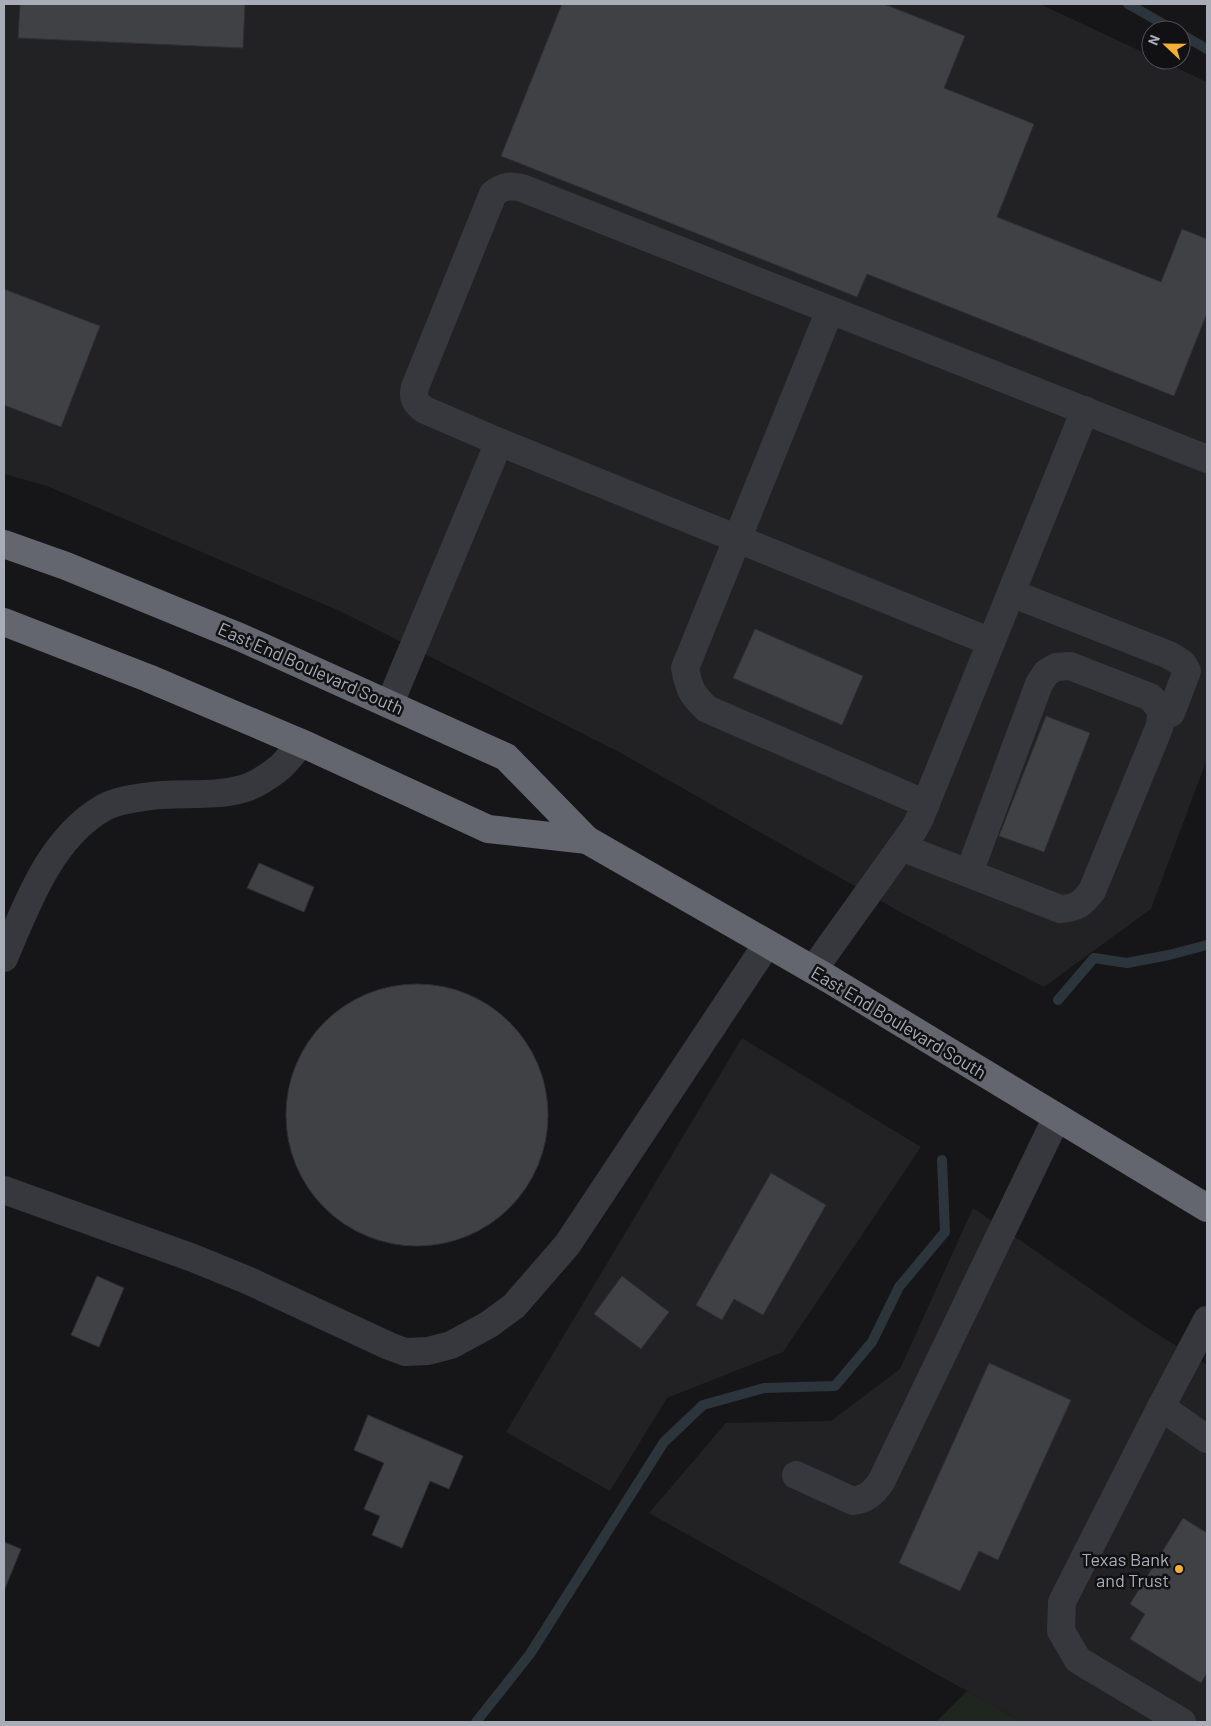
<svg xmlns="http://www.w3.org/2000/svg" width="1211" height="1726" font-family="Barlow,sans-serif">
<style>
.built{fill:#222225}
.green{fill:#1e261f}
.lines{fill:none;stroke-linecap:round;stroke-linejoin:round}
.stream{stroke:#2c353c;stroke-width:10}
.building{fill:#404145;stroke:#303034}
.minor{stroke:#37383d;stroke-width:28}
.highway{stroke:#63666e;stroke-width:28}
.poi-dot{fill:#f2b134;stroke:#111113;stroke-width:2}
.labels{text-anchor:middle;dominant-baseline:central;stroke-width:5;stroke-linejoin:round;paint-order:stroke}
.street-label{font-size:18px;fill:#a8adb8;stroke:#111113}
.poi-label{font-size:18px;fill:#a8adb8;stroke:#111113;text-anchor:end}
</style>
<rect width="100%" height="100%" fill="#161618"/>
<!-- built -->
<g class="built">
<path d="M 4,4 L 1040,4 L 1151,56 L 1151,60 L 1160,60 L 1207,82 L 1207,759 L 1151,909 L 1044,987 L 902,913 L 619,752 L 342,612 L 47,486 L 4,474 Z"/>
<path d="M 742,1038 L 921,1147 L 783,1352 L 667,1398 L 610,1491 L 506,1432 Z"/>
<path d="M 973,1208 L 1143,1325 L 1207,1365 L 1207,1722 L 1022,1722 L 649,1513 L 726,1423 L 831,1421 L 900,1369 Z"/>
</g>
<!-- green -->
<path class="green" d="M 967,1691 L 1022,1722 L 936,1722 Z"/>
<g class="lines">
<!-- stream -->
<g class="stream">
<path d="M 1128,4 L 1174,30"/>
<path d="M 1181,34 L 1207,49"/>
<path d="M 1058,1000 L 1094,958 L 1127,963 L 1169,955 L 1207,945"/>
<path d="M 476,1722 L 530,1654 L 664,1442 L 703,1405 L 764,1388 L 835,1386 L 872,1342 L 899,1287 L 945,1232 L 942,1160"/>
</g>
</g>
<!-- building -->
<g class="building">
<path d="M 20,4 L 245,4 L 243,48 L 18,38 Z"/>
<path d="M 562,4 L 884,4 L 965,36 L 944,88 L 1034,124 L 997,217 L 1161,282 L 1182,229 L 1207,239 L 1207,313 L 1174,396 L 867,274 L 857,297 L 501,156 Z"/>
<path d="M 4,289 L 100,326 L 61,427 L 4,405 Z"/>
<path d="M 755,629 L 863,676 L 842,725 L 733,678 Z"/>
<path d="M 1046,716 L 1090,733 L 1044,852 L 999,836 Z"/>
<path d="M 259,863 L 314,887 L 304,912 L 247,888 Z"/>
<circle cx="417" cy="1115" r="131"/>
<path d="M 771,1173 L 826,1205 L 763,1315 L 734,1299 L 722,1320 L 696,1305 Z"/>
<path d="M 97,1276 L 124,1288 L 99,1347 L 71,1335 Z"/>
<path d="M 622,1276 L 669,1312 L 641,1349 L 594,1314 Z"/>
<path d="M 989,1363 L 1071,1400 L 998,1560 L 979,1551 L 960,1591 L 899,1563 Z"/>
<path d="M 368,1415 L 463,1456 L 449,1489 L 430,1481 L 402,1548 L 372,1535 L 380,1516 L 364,1509 L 384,1463 L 354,1450 Z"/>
<path d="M 1183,1518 L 1207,1533 L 1207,1673 L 1201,1683 L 1130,1639 L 1145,1614 L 1130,1604 Z"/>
<path d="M 4,1542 L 21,1549 L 4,1591 Z"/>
</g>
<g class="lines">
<!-- minor -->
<g class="minor">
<path d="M 830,310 L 685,668 C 689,689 692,695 707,709 L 926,804"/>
<path d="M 499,442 L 991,642"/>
<path d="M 1011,593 L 1169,655 L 1182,663 L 1187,671 L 1171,713 L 1162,716"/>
<path d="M 390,703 L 499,442 L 425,410 C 415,403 412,398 415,387 L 493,194 C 503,186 510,185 522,188 L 1207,459"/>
<path d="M 901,847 L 1060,909 C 1077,908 1082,904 1092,891 L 1159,728 C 1163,713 1161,708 1150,697 L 1070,666 L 1056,667 L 1046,673 L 1039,684 L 969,873"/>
<path d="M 4,958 C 27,904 50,839 103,808 C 115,801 130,799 144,797 C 176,791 210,798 242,789 C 254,786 269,776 278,769 C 287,762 294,751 301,743"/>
<path d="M 813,970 L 914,829 L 920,818 L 1085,410"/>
<path d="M 4,1190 L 193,1258 L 247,1280 L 389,1346 L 405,1352 L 428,1351 L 451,1345 L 488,1325 L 514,1306 L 567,1245 L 767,944"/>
<path d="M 1207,1320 L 1161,1407 L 1207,1439"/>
<path d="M 1161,1407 L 1062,1602 L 1061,1631 L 1078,1660 L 1182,1722"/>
<path d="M 796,1475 L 853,1501 C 867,1499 873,1493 881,1482 L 1057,1117"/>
</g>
<!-- highway -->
<g class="highway">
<path d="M 4,544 L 66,566 L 242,638 L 506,757 L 587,840 L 829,979 L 1207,1208"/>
<path d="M 4,622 L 148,678 L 308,746 L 488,829 L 587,840"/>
</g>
</g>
<!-- markers -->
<circle class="poi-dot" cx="1179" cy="1569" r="5"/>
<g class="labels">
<!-- street labels -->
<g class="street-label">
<text transform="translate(311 668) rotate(24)">East End Boulevard South</text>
<text transform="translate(899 1022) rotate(31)">East End Boulevard South</text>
</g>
<!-- poi labels -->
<g class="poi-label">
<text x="1169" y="1559">Texas Bank<tspan x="1169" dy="21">and Trust</tspan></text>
</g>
</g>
<!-- border -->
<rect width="1211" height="1726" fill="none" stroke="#a8adb8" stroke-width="10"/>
<!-- north arrow -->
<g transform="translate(1166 45) rotate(292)"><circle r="24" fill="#111113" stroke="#4d4f55"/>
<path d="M0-4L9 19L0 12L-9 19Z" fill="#f2b134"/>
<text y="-8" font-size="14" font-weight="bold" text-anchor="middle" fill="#a8adb8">N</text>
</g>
</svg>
